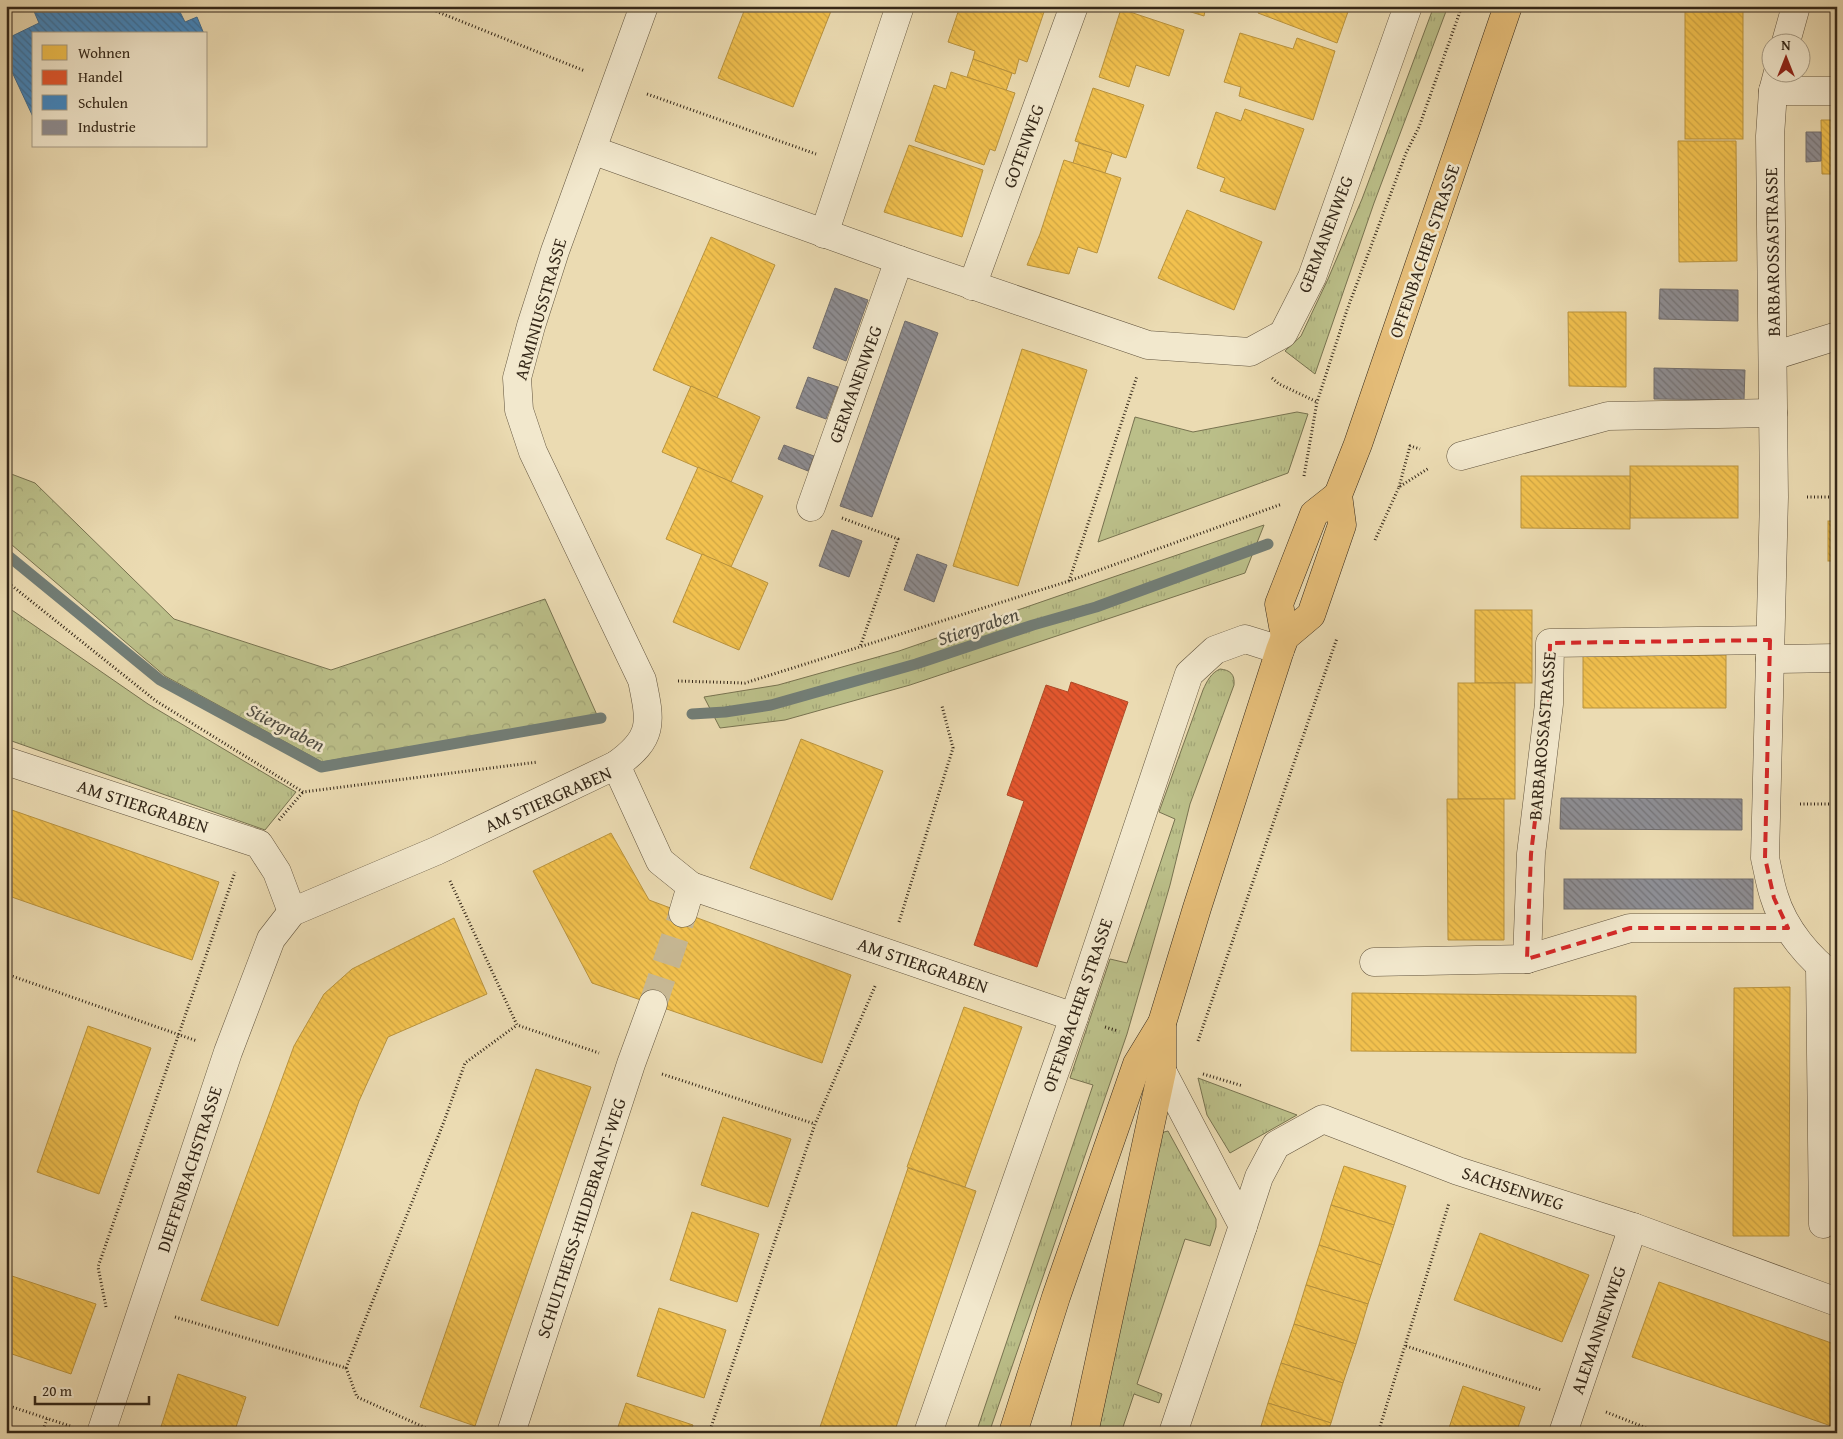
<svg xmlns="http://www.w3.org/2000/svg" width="1843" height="1439" font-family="'Gentium Book Plus',serif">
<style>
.grass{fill:url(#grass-tufts);stroke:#787350}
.forest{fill:url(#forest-crowns);stroke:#787350}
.homes{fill:url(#homes-back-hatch);stroke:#b9933e}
.shops{fill:url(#shops-back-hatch);stroke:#af4927}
.schools{fill:url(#schools-back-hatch);stroke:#3c6b91}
.industry{fill:url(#industry-back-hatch);stroke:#726e6d}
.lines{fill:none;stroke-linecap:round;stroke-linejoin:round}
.stream{stroke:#727e77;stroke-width:11}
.minor-tunnel{stroke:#c6b793;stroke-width:28;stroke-dasharray:28 14;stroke-linecap:butt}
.minor-casing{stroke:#62543e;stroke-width:29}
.major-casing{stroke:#342718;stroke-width:29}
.path{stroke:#342718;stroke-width:3;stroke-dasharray:1 2.5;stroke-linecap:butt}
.minor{stroke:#f2e8cd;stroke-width:28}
.major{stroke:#e6be79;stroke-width:28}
.marked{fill:none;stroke:#d62828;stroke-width:4;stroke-dasharray:10 6;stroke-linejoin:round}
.labels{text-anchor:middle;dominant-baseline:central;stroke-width:5;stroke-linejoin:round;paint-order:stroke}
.street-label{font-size:18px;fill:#342718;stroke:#f2e8cd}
.water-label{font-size:19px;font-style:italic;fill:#4e4b40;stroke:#f2e8cd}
</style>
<defs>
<pattern id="grass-tufts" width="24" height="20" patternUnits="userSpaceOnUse" patternTransform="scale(1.25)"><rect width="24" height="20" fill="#bbbf89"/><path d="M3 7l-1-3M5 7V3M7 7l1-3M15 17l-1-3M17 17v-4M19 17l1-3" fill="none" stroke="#a1a476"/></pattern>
<pattern id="forest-crowns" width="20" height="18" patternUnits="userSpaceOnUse" patternTransform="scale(1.25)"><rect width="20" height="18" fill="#bbbf89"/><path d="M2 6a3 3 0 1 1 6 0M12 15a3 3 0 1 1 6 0" fill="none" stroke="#a1a476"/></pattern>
<pattern id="homes-back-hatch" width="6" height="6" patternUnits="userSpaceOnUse" patternTransform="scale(1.25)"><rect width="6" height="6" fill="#f2c14e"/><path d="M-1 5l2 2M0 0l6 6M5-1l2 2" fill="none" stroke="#d0a643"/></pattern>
<pattern id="shops-back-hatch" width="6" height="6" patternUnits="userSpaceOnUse" patternTransform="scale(1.25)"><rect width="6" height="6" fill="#e4572e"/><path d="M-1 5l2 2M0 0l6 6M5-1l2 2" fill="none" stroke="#ba4826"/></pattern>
<pattern id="schools-back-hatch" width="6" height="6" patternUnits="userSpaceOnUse" patternTransform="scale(1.25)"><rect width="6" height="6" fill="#3f88c5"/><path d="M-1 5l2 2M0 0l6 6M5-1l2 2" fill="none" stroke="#366f9f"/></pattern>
<pattern id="industry-back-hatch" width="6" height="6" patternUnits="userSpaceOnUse" patternTransform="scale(1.25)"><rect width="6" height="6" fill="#8d8d92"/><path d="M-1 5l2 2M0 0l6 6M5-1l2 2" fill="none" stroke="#747376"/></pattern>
</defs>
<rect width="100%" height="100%" fill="#ebdbb2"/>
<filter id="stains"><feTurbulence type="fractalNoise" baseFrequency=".004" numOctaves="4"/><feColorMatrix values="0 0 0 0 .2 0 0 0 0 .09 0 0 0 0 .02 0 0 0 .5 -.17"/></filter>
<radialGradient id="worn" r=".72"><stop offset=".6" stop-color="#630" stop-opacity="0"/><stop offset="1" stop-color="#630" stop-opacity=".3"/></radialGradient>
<!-- grass -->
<g class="grass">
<path d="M 1434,6 L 1448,6 L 1374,203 L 1315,374 L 1285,351 L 1301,336 L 1328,279 L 1362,199 Z"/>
<path d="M 1297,412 L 1308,414 L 1288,473 L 1098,542 L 1135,417 L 1193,432 Z"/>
<path d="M 1264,525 L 1245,573 L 910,685 L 785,720 L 720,728 L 704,697 L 778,685 L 899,651 Z"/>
<path d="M 6,606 L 148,704 L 296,792 L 265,830 L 6,739 Z"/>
<path d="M 1220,669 C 1230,670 1235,674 1234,685 L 1190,804 L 1170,885 L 1127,1034 L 989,1433 L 976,1433 L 1093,1085 L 1070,1078 L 1110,959 L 1127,963 L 1175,819 L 1159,812 L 1203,690 C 1207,681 1211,673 1220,669 Z"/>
<path d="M 1198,1078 L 1297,1115 L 1230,1153 L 1207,1115 Z"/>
<path d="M 1168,1131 L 1216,1219 L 1216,1227 L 1210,1246 L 1185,1239 L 1137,1384 L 1162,1394 L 1159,1403 L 1134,1394 L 1121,1433 L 1098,1433 L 1161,1135 L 1164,1132 Z"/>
</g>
<!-- forest -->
<path class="forest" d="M 6,472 L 35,483 L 174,619 L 331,670 L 545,599 L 597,715 L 322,762 L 165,676 L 12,545 L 6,545 Z"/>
<!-- homes -->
<g class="homes">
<path d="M 746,6 L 833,6 L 793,107 L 718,78 Z"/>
<path d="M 960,6 L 1046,6 L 1027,62 L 1019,59 L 1015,74 L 973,59 L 975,51 L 948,42 Z"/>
<path d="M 1172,6 L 1206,6 L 1204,16 Z"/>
<path d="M 1261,6 L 1350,6 L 1337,43 L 1258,13 Z"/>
<rect x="1685" y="6" width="58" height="133"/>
<path d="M 1121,9 L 1184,30 L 1169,76 L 1136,65 L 1129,87 L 1099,77 Z"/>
<path d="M 1240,33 L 1293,49 L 1297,38 L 1335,51 L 1313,120 L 1239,96 L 1241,87 L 1224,82 Z"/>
<path d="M 973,59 L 1012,73 L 1006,91 L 967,77 Z"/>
<path d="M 951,72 L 1015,93 L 995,151 L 990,149 L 984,165 L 915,141 L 934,85 L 946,89 Z"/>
<path d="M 1093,88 L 1144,105 L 1126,158 L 1075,141 Z"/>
<path d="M 1245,109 L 1304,129 L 1275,210 L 1220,191 L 1225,178 L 1197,168 L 1216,112 L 1241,121 Z"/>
<path d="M 1821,120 L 1837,120 L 1837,174 L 1822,174 Z"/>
<path d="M 1678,141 L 1736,141 L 1737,261 L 1679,262 Z"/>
<path d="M 1079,143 L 1112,153 L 1105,173 L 1073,163 Z"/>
<path d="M 909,145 L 983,170 L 962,237 L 884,212 Z"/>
<path d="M 1064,160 L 1121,178 L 1097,253 L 1078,247 L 1069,274 L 1027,265 L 1040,234 Z"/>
<path d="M 1187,210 L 1262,242 L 1234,310 L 1158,278 Z"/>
<path d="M 711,237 L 775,265 L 717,398 L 653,370 Z"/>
<path d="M 1568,312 L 1626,312 L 1626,387 L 1569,386 Z"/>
<path d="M 1022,349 L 1087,370 L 1018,586 L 953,566 Z"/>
<path d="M 691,386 L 760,417 L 731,482 L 662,452 Z"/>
<rect x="1630" y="466" width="108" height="52"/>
<path d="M 698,467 L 763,496 L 731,567 L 666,539 Z"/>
<path d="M 1521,476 L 1630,476 L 1630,529 L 1521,528 Z"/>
<rect x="1828" y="521" width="9" height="40"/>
<path d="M 702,554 L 768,583 L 739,650 L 673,622 Z"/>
<rect x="1475" y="610" width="57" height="73"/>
<path d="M 1583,654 L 1726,655 L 1726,708 L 1583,708 Z"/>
<rect x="1458" y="683" width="57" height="116"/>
<rect x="1834" y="701" width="3" height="40"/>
<path d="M 801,739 L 883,771 L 832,900 L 750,868 Z"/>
<path d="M 1447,799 L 1504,799 L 1504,940 L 1448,940 Z"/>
<path d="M 6,808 L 219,882 L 192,960 L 6,895 Z"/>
<path d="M 611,833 L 649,900 L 851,975 L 822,1063 L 592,983 L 533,871 Z"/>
<path d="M 454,918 L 487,994 L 388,1037 L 359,1101 L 278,1326 L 201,1300 L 294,1046 L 324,994 L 352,969 Z"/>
<path d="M 1790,987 L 1789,1236 L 1733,1236 L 1734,988 Z"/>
<path d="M 1352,993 L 1636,996 L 1636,1053 L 1351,1051 Z"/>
<path d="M 964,1007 L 1022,1027 L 965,1187 L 907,1167 Z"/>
<path d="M 88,1026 L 151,1048 L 99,1194 L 37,1172 Z"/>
<path d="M 536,1069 L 591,1087 L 475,1426 L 420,1407 Z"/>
<path d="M 723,1117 L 791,1139 L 768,1207 L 701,1185 Z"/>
<path d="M 1344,1166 L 1406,1186 L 1394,1225 L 1331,1205 Z"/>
<path d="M 908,1168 L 976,1191 L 894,1433 L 818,1433 Z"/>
<path d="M 1331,1205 L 1394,1225 L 1381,1265 L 1319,1245 Z"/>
<path d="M 692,1212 L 759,1234 L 737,1302 L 670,1280 Z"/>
<path d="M 1480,1233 L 1589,1275 L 1562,1342 L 1454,1300 Z"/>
<path d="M 1319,1245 L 1381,1265 L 1368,1304 L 1306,1285 Z"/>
<path d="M 6,1274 L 96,1304 L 71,1374 L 6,1352 Z"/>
<path d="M 1659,1282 L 1837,1345 L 1837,1428 L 1632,1357 Z"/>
<path d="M 1306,1285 L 1368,1304 L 1356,1344 L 1294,1324 Z"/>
<path d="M 659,1308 L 726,1330 L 704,1398 L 637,1376 Z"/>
<path d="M 1294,1324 L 1356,1344 L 1343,1383 L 1281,1363 Z"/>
<path d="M 1281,1363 L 1343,1383 L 1331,1423 L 1268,1403 Z"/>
<path d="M 178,1374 L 246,1397 L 234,1433 L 159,1433 Z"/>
<path d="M 1463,1386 L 1525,1407 L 1516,1433 L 1448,1431 Z"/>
<path d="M 626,1403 L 693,1425 L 690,1433 L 616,1433 Z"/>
<path d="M 1268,1403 L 1331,1423 L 1327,1433 L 1259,1433 Z"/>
</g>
<!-- shops -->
<path class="shops" d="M 1071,682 L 1128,702 L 1037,967 L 974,945 L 1024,801 L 1007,795 L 1046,685 L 1068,692 Z"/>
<!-- schools -->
<path class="schools" d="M 39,6 L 144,6 L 145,8 L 149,6 L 177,6 L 185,22 L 197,17 L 204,34 L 34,34 L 34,119 L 6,59 L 6,39 L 39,23 L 33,9 Z"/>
<!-- industry -->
<g class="industry">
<path d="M 1806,132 L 1821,132 L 1821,161 L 1806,162 Z"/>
<path d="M 835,288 L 868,300 L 846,361 L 813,348 Z"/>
<path d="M 1660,289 L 1738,290 L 1738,321 L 1659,319 Z"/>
<path d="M 905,321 L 938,333 L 872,517 L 840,506 Z"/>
<path d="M 1654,368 L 1745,370 L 1744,400 L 1654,399 Z"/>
<path d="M 808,377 L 838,387 L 826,419 L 796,408 Z"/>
<path d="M 784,445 L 814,456 L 808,471 L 778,459 Z"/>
<path d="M 832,530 L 862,541 L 849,577 L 819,566 Z"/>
<path d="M 917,554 L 947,565 L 934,602 L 904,590 Z"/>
<path d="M 1561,798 L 1742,799 L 1742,830 L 1560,829 Z"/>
<rect x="1564" y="879" width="189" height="30"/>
</g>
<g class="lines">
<!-- stream -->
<g class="stream">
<path d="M 6,554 L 160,680 L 321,767 L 601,718"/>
<path d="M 692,714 L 725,712 L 771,705 L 916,664 L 1033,625 L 1096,607 L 1268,544"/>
</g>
<!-- minor-tunnel -->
<path class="minor-tunnel" d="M 653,1004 L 683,913"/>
<!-- minor casing -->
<g class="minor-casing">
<g id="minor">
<path d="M 1786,42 L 1796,6"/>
<path d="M 1778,72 L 1773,91 L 1770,136 L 1774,497 L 1765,858 C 1768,871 1770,884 1774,896 C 1784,929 1809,959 1837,979"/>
<path d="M 1773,91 L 1837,91"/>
<path d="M 592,150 L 899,260 L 1148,345 L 1250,352 L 1283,334 L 1312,277 L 1408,6"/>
<path d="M 824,234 L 900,6"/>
<path d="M 972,286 L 1074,6"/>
<path d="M 1773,356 L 1837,336"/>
<path d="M 1461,456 L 1608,416 L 1773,413"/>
<path d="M 811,507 L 899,260"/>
<path d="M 1770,659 L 1837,658"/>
<path d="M 6,761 L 259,844 L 277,872 L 292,912"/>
<path d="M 616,765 L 660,861 L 691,886 L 1074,1017"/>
<path d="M 683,913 L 691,886"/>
<path d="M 1527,959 L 1531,854 L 1549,704 L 1550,643 L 1770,640"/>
<path d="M 1374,962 L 1527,959 L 1630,928 L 1788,928"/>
<path d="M 1820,967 L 1823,1224"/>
<path d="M 1162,1071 L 1243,1226 L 1173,1433"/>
<path d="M 1243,1226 L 1259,1177 L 1276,1145 L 1323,1119 L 1458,1171 L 1633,1227 L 1837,1302"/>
<path d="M 101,1433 L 228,1052 L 271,939 L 292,912 L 436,851 L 616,765 C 654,738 651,723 642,680 L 533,452 L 519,410 L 517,378 L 531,326 L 555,251 L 644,6"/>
<path d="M 511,1433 L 631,1064 L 653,1004"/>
<path d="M 928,1433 L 1074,1017 L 1189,674 L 1215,650 L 1245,639 L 1280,650"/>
<path d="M 1563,1433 L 1633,1227"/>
</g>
</g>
<!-- major casing -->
<g class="major-casing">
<g id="major">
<path d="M 1285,637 L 1279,604 L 1314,514 L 1338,495"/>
<path d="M 1013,1433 L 1056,1297 L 1137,1064 L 1162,1023"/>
<path d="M 1084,1433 L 1162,1071 L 1162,1023 L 1197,908 L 1280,650 L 1285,637 L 1311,615 L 1342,525 L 1338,495 L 1358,444 L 1508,6"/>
</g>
</g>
<!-- path -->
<g class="path">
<path d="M 423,6 L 585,71"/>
<path d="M 6,10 L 14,6"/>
<path d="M 647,94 L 816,154"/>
<path d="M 1272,378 L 1279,384 L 1317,402"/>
<path d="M 1304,476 L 1317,402 L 1347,310 L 1406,153 L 1419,127 L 1462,6"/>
<path d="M 1399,487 L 1410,446 L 1420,449"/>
<path d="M 1807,497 L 1837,497"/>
<path d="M 842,518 L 898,539 L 860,647"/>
<path d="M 1375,540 L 1399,487 L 1429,468"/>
<path d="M 6,581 L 156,701 L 303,792 L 538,762"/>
<path d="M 1069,581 L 1137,376"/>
<path d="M 678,681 L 745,683 L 1069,581 L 1282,504"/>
<path d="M 1800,804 L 1837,804"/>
<path d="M 279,820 L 303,792"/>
<path d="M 450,881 L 517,1025 L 599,1053"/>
<path d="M 899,922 L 953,748 L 942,706"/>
<path d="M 6,974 L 197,1041"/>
<path d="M 1105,1027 L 1118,1031"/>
<path d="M 1198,1041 L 1337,638"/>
<path d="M 662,1074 L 815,1124"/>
<path d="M 1203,1074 L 1243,1086"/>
<path d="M 106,1307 L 98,1267 L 235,872"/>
<path d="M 175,1317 L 346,1368 L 357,1397 L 437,1433"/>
<path d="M 1406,1346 L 1541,1390"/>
<path d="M 346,1368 L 445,1119 L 465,1063 L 517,1025"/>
<path d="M 6,1405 L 70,1426"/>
<path d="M 1606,1412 L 1659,1433"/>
<path d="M 42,1433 L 47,1419"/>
<path d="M 709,1433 L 815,1124 L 876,984"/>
<path d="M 1378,1433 L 1449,1203"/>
</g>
<!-- minor -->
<use href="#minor" class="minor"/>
<!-- major -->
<use href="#major" class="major"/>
</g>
<!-- marked area -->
<path class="marked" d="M 1770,640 L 1765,858 L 1774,898 L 1788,928 L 1630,928 L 1527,959 L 1531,854 L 1549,704 L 1550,643 Z"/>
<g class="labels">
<!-- street labels -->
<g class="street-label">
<text transform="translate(1023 146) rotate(-70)">GOTENWEG</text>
<text transform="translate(1325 234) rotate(-69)">GERMANENWEG</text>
<text transform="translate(1424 251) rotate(-71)">OFFENBACHER STRASSE</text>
<text transform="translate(1772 252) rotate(-91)">BARBAROSSASTRASSE</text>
<text transform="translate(540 309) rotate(-74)">ARMINIUSSTRASSE</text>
<text transform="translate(855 384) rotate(-70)">GERMANENWEG</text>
<text transform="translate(1542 736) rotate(-85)">BARBAROSSASTRASSE</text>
<text transform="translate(548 799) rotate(-24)">AM STIERGRABEN</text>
<text transform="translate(143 806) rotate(18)">AM STIERGRABEN</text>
<text transform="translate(923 965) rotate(19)">AM STIERGRABEN</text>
<text transform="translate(1077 1005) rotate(-71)">OFFENBACHER STRASSE</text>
<text transform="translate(189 1169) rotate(-72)">DIEFFENBACHSTRASSE</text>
<text transform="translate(1513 1188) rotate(18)">SACHSENWEG</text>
<text transform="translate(581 1218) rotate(-72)">SCHULTHEISS-HILDEBRANT-WEG</text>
<text transform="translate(1598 1330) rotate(-71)">ALEMANNENWEG</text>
</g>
<!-- water labels -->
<g class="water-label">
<text transform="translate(978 626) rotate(-18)">Stiergraben</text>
<text transform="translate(286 727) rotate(27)">Stiergraben</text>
</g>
</g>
<!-- margin -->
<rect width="1843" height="1439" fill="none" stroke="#ebdbb2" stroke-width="25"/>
<rect x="8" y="8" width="1828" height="1424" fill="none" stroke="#342718" stroke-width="2.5"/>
<rect x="12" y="12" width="1818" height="1414" fill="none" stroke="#342718"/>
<!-- legend -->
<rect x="32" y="32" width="175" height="115" fill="#f2e8cd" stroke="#a69b85"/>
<rect x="42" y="45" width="25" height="15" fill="#f2c14e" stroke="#a69b85"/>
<text x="78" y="58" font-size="15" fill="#342718">Wohnen</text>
<rect x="42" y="70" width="25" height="15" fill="#e4572e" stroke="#a69b85"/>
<text x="78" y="82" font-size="15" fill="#342718">Handel</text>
<rect x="42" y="95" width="25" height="15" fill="#3f88c5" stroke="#a69b85"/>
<text x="78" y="108" font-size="15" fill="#342718">Schulen</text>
<rect x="42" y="120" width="25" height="15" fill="#8d8d92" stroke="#a69b85"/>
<text x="78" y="132" font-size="15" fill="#342718">Industrie</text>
<!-- north arrow -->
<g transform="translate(1786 58)"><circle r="24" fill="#f2e8cd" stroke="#a69b85"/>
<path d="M0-4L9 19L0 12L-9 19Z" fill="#8f2418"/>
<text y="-8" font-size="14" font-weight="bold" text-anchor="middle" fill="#342718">N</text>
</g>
<!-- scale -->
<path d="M35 1396v8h114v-8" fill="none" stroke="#342718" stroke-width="2.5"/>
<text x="42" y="1396" font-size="15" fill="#342718" stroke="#f2e8cd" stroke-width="4" paint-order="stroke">20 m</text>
<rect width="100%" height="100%" filter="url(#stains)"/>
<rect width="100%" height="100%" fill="url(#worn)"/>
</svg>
